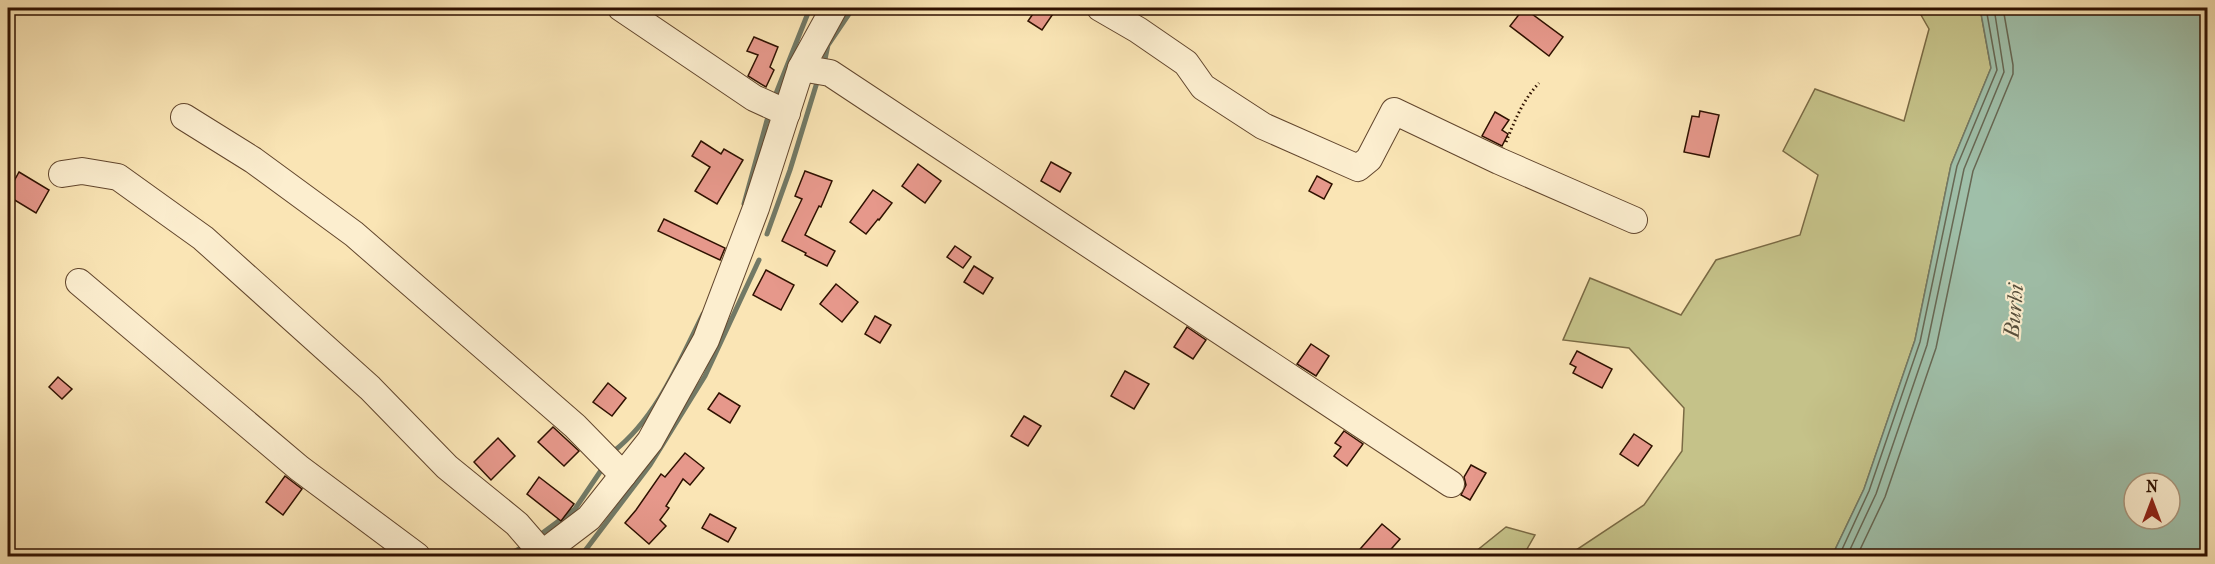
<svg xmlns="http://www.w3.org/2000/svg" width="2215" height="564" font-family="'IM FELL French Canon',serif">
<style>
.green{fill:#c5c289;stroke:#7a6a44;stroke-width:1.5}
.water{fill:#9fbfa9;stroke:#727965;stroke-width:1.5;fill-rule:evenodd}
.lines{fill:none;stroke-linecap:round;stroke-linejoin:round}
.shore{stroke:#676854;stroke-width:1.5}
.stream{stroke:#727965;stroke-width:5}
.building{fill:#e6988b;stroke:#2f1100;stroke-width:1.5}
.minor-casing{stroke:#62462d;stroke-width:28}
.path{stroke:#2f1100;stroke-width:3;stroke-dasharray:1.5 3;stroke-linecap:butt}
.minor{stroke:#fceecf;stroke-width:26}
.labels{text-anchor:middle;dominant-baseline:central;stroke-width:4.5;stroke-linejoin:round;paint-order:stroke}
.water-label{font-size:22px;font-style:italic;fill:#564e3b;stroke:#fceecf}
</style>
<rect width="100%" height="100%" fill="#fae5b5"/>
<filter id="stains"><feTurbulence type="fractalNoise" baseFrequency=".00333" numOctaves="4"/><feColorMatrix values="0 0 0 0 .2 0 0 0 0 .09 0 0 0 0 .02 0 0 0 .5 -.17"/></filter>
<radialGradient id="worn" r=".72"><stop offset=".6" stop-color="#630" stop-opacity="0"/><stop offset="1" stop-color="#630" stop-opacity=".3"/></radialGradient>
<g class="green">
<polygon points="1917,8 1980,8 1991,68 1951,165 1915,340 1864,489 1832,556 1567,556 1644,505 1682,451 1684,408 1629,348 1563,340 1590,278 1681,315 1716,260 1800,235 1818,175 1783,151 1815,89 1904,121 1929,29"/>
<polygon points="1506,527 1535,535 1523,556 1470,556"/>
</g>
<path class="water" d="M1980,8H2207V556H1832L1864,489L1915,340L1951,165L1991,68ZM2134,483H2170V519H2134Z"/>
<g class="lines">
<g class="shore">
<polyline points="1839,556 1869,491 1920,342 1957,166 1997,70 1986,8"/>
<polyline points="1847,556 1876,494 1927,345 1964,169 2004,72 1994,8"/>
<polyline points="1857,556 1885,497 1936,348 1973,171 2013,74 2013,65 2003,8"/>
</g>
<g class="stream">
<polyline points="824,64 828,45 853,8"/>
<polyline points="775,96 810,8"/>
<polyline points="744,204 769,113"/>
<polyline points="767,234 790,170 818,79"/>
<path d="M614,451C657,417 679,362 703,314"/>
<polyline points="537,537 575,509 604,466"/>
<polyline points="506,556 525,546"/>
<polyline points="581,556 650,465 705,376 759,260"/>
</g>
</g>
<g class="building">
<polygon points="1037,8 1057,8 1042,30 1028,21"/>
<polygon points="1524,8 1563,37 1549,56 1510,26"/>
<polygon points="754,37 778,47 770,67 774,70 766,87 748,76 758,55 747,51"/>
<polygon points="1700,111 1719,115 1709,157 1684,152 1692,116 1699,117"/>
<polygon points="1495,112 1509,120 1502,130 1508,134 1502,146 1482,136"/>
<polygon points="701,141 721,154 724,149 743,160 717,204 695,191 710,167 692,156"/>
<polygon points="1051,162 1071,173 1060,192 1041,181"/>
<polygon points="918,164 941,181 925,203 902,186"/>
<polygon points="805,171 832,181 821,207 819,206 805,235 835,251 827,266 805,255 806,253 782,241 802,199 795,196"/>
<polygon points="19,172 49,190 36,213 8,196 8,192"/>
<polygon points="1317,176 1332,184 1324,199 1309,191"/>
<polygon points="873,190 892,203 879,220 878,219 866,234 850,222"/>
<polygon points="664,219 725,248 720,260 658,231"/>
<polygon points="955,246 971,257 963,268 947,257"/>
<polygon points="974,266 993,278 983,294 964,282"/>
<polygon points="766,270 794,285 781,310 753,295"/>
<polygon points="836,284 858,302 842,322 820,304"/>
<polygon points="875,316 891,325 880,343 865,334"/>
<polygon points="1187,327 1206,340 1193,359 1174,347"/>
<polygon points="1311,344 1329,356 1316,376 1297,364"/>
<polygon points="1577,351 1612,369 1602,388 1573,373 1576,367 1570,364"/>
<polygon points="1125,371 1149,384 1134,409 1111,396"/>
<polygon points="58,377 72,389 62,399 49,387"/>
<polygon points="608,383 626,398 612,416 593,402"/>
<polygon points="719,393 740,406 730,423 708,409"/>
<polygon points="1024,416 1041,426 1028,446 1011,436"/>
<polygon points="553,427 579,451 564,466 538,442"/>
<polygon points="1344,431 1363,444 1347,466 1334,456 1341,447 1335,443"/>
<polygon points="1634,434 1652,446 1638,466 1620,454"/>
<polygon points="498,438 515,456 491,480 474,462"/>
<polygon points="685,453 704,468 690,485 683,479 666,506 669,508 660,520 666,526 649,544 625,523 636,510 661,474 665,477"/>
<polygon points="1471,465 1486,473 1470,500 1461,495 1466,485 1464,477"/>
<polygon points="285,476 302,489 283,515 266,502"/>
<polygon points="539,477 574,504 561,521 527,494"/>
<polygon points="710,514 736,528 728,542 702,528"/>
<polygon points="1382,524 1400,539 1385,556 1354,556"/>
</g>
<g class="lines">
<g class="minor-casing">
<g id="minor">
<polyline points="621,8 754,98 787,113"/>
<polyline points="1100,8 1138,30 1186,63 1203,87 1263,126 1358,168 1369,159 1394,111 1499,161 1634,220"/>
<polyline points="801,68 830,73 1451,484"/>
<polyline points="184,117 253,160 354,234 575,426 623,475"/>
<polyline points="62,174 82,171 118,177 203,238 370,388 447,467 517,524 543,554"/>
<polyline points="79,282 299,468 417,556"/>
<polyline points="539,556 589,518 650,441 706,340 756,208 801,68 834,8"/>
</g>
</g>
<path class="path" d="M1506,142C1515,120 1523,100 1539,83"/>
<use href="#minor" class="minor"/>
</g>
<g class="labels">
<g class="water-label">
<text transform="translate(2014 311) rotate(-85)">Burhi</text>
</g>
</g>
<rect width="2215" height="564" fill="none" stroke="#fae5b5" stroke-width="30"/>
<rect x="9" y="9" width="2197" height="546" fill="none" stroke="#2f1100" stroke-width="3"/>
<rect x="15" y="15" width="2185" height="534" fill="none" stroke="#2f1100" stroke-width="1.5"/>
<g transform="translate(2152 501)"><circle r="28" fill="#fceecf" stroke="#aa967c" stroke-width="1.5"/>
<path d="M0-4.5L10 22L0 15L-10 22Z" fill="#8f2418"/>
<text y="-9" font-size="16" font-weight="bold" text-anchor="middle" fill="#2f1100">N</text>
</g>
<rect width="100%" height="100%" filter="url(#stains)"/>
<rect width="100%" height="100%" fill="url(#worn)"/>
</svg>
